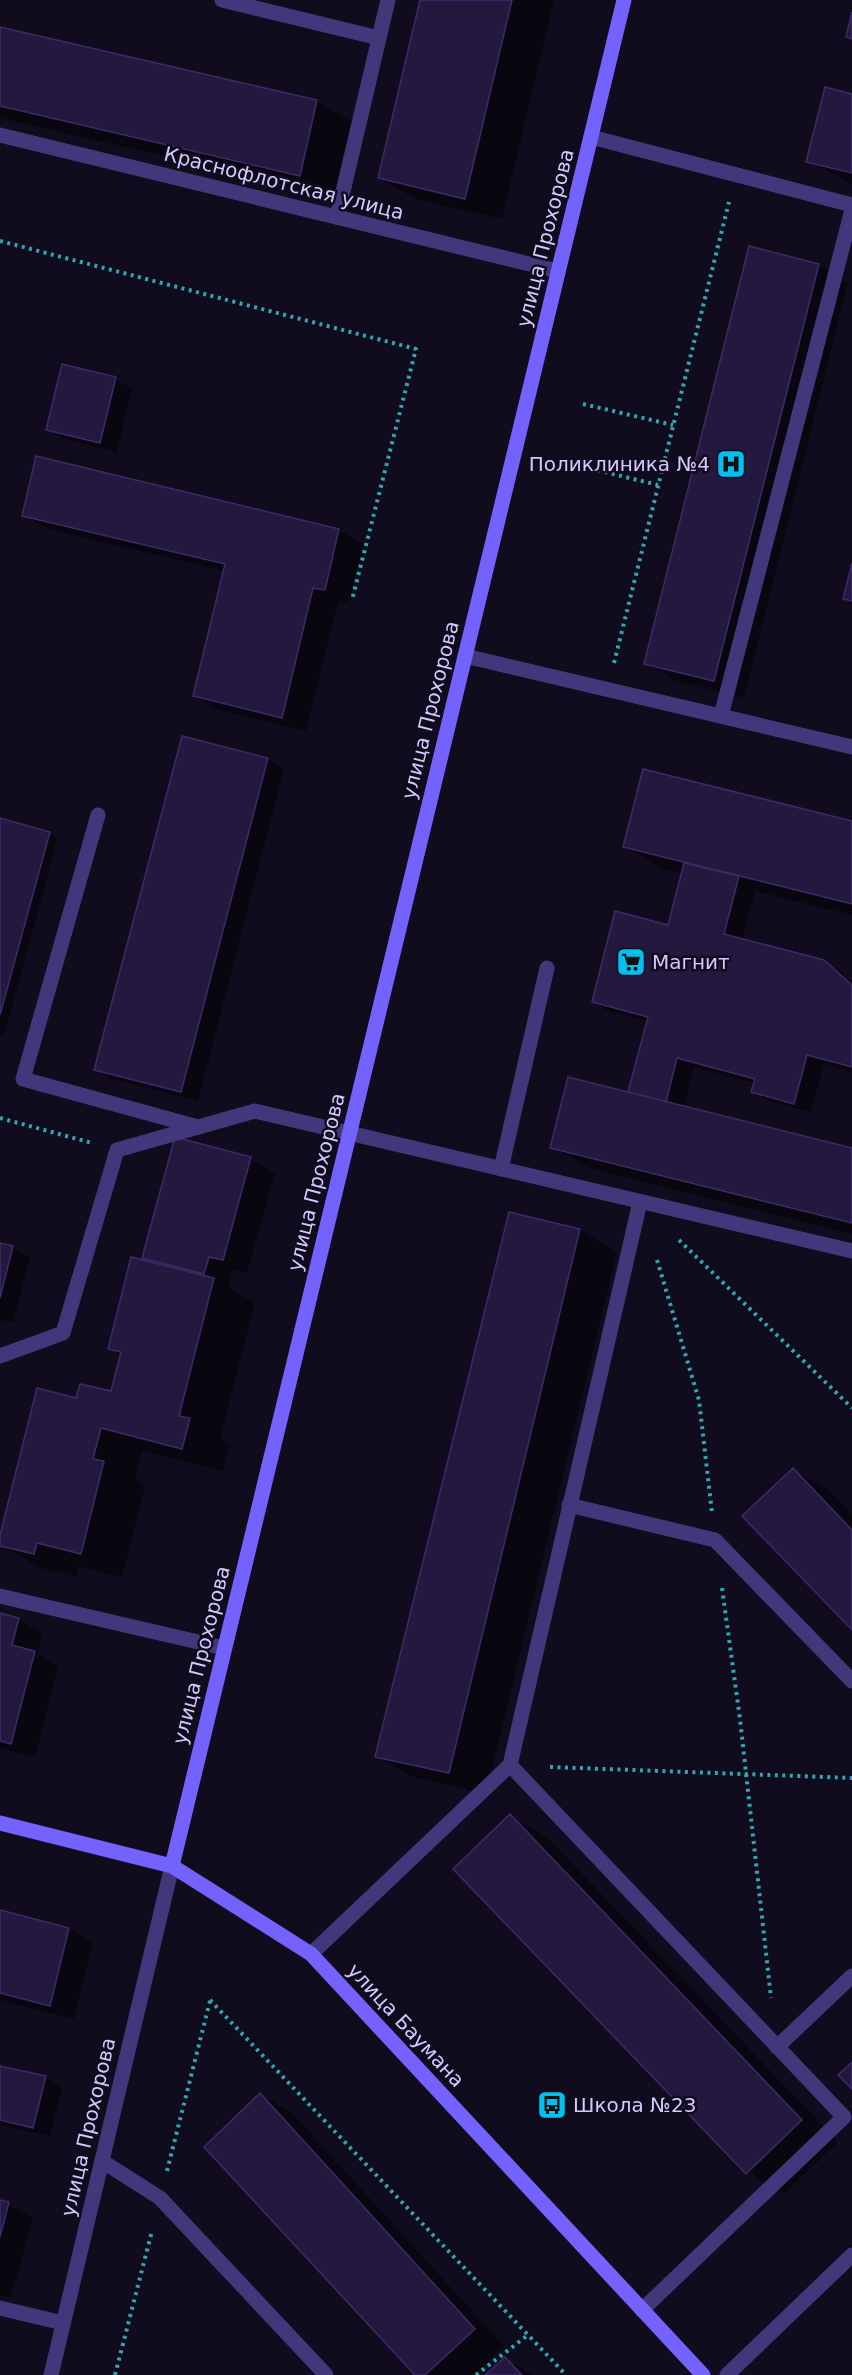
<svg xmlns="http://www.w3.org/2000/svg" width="852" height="2375" font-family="'DejaVu Sans',sans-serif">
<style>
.shadow{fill:#0007}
.building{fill:#23183d;stroke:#3d2b69;stroke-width:1.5}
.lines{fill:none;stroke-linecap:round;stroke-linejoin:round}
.path{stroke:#2fa7ac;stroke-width:4;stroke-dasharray:3 4.5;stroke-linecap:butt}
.lane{stroke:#41387b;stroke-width:15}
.street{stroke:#41387b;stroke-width:15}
.secondary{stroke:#7462fc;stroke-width:15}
.labels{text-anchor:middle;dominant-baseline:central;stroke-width:5;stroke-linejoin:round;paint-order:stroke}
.street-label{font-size:20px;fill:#d4c9fe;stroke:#100c1d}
.poi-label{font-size:20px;fill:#d4c9fe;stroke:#100c1d;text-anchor:start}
</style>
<rect width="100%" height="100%" fill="#100c1d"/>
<g class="shadow">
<polygon points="422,0 554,0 502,219 416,199 379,178"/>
<polygon points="0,29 317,102 354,123 337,196 0,118"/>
<polygon points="852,96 852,184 808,161"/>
<polygon points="818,265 848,283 744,698 676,681 646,663"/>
<polygon points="115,379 132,388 117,452 65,439 48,430"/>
<polygon points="38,457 339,530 363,544 349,603 338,601 306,731 218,710 194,696 224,571 48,529 24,515"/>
<polygon points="267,759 284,769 198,1101 113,1079 96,1069"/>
<polygon points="0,820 58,838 4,1036 0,1035"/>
<polygon points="852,822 852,915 755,891 742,940 824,961 841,972 852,982 852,1071 824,1064 811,1112 770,1101 753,1092 755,1083 694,1067 684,1108 852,1150 852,1234 589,1168 552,1147 629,1094 648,1021 610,1012 593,1002 669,926 683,873 662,868 625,847"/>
<polygon points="250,1159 275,1173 247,1273 233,1270 228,1287 255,1303 220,1438 230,1444 223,1471 142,1451 135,1480 145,1486 122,1577 78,1566 76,1577 41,1568 0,1545 77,1400 112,1393 122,1355 109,1348 155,1263 144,1257"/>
<polygon points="510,1214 580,1230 617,1252 486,1794 413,1777 376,1756"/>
<polygon points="0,1245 13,1248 30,1257 13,1323 0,1320"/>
<polygon points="793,1470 830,1491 852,1514 852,1628"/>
<polygon points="0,1615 18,1619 42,1633 37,1654 58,1666 35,1757 0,1748"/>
<polygon points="510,1816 547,1837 838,2142 784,2194 747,2172"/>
<polygon points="0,1912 69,1929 93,1943 74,2019 0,2000"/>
<polygon points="0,2067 45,2078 62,2088 50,2136 0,2125"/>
<polygon points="261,2095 291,2112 504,2346 474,2375 417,2375"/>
<polygon points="0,2201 33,2217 11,2298 0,2295"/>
<polygon points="505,2359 533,2375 487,2375"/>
</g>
<g class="building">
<polygon points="420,0 512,0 465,199 378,178"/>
<polygon points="852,12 852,39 846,37"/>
<polygon points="0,27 317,100 300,176 0,106"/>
<polygon points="825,87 852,94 852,173 806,162"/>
<polygon points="749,246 819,264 714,681 644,664"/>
<polygon points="62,364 116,377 100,443 46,430"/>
<polygon points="36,456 339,529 325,590 313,588 282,718 193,696 225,564 22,516"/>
<polygon points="852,563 852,601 843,599"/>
<polygon points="182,736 268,758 181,1092 94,1070"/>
<polygon points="643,769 852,821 852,904 623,847"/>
<polygon points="0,818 50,832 0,1015"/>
<polygon points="684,863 739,876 724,934 824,960 852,985 852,1067 807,1055 794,1104 751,1092 755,1079 677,1058 666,1102 628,1092 648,1017 592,1002 615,911 668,925"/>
<polygon points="568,1077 852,1148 852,1223 550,1148"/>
<polygon points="175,1137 251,1157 223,1260 209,1257 204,1274 142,1258"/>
<polygon points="509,1212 580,1229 449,1773 375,1757"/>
<polygon points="0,1243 13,1246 0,1298"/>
<polygon points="131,1257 214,1278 179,1416 190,1418 182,1449 101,1428 93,1459 104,1461 81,1554 37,1543 34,1554 0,1546 0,1535 37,1388 76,1398 80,1384 111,1391 121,1352 108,1349"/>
<polygon points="793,1468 852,1530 852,1630 742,1516"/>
<polygon points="0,1613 19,1618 12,1645 35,1651 11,1744 0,1741"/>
<polygon points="510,1814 802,2120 746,2174 453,1869"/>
<polygon points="0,1910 69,1928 50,2006 0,1993"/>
<polygon points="852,2062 852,2089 838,2075"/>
<polygon points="0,2066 46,2076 33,2128 0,2120"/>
<polygon points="260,2093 475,2329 425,2375 415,2375 204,2147"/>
<polygon points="0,2200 9,2202 0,2237"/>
<polygon points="505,2357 522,2375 485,2375"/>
</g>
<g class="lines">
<g class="path">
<polyline points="0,241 416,349 352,600"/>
<polyline points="583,404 673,425"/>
<polyline points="568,463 658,485"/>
<polyline points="614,663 729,202"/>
<polyline points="0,1118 92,1143"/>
<polyline points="679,1240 852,1408"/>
<polyline points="657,1260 699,1400 712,1513"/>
<polyline points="722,1588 740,1719 771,1998"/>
<polyline points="550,1767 852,1778"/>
<polyline points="210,2000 566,2375"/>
<polyline points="167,2171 210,2001"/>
<polyline points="115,2375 152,2231"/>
<polyline points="476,2375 528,2335"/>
</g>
<g class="lane">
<polyline points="222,0 379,38"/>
<polyline points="591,137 852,205"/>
<polyline points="337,217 388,0"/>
<polyline points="465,656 852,747"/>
<polyline points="721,716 852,210"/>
<polyline points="98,815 23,1079 198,1127"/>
<polyline points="501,1169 547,968"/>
<polyline points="640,1202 510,1765 844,2117 642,2310"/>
<polyline points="0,1356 63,1333 117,1150 255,1111 852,1251"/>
<polyline points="569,1505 715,1540 852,1681"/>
<polyline points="0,1596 224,1648"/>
<polyline points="311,1954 510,1765"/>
<polyline points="777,2047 852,1976"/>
<polyline points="102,2161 160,2198 326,2375"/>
<polyline points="727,2375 852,2255"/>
</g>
<g class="street">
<polyline points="0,135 558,271"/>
<polyline points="0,2308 63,2323"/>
<polyline points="51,2375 172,1866"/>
</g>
<g class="secondary">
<polyline points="0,1823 172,1866 311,1954 703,2375"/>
<polyline points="172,1866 624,0"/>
</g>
</g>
<defs>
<g id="hospital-square" transform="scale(1.5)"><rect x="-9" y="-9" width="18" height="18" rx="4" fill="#04c0ee" stroke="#100c1d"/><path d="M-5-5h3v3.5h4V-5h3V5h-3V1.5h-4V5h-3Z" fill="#111"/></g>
<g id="supermarket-square" transform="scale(1.5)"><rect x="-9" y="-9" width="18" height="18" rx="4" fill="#04c0ee" stroke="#100c1d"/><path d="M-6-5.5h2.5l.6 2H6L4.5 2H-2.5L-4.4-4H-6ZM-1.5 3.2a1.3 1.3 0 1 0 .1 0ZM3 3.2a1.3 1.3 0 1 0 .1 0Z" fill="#111"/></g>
<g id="bus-square" transform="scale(1.5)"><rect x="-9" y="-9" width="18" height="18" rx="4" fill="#04c0ee" stroke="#100c1d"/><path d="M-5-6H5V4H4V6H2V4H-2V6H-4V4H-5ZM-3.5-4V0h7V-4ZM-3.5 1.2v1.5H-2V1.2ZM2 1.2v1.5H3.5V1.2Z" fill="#111"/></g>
</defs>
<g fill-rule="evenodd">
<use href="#hospital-square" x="731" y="464"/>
<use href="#supermarket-square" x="631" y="962"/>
<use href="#bus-square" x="552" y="2105"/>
</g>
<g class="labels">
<g class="street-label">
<text transform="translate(284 183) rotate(14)">Краснофлотская улица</text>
<text transform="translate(545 238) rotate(-76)">улица Прохорова</text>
<text transform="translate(430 710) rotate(-76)">улица Прохорова</text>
<text transform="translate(316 1182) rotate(-76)">улица Прохорова</text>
<text transform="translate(201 1655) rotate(-76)">улица Прохорова</text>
<text transform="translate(406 2025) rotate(47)">улица Баумана</text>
<text transform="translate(88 2127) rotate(-77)">улица Прохорова</text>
</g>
<g class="poi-label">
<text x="710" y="464" text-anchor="end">Поликлиника №4</text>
<text x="652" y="962">Магнит</text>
<text x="573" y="2105">Школа №23</text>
</g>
</g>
</svg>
